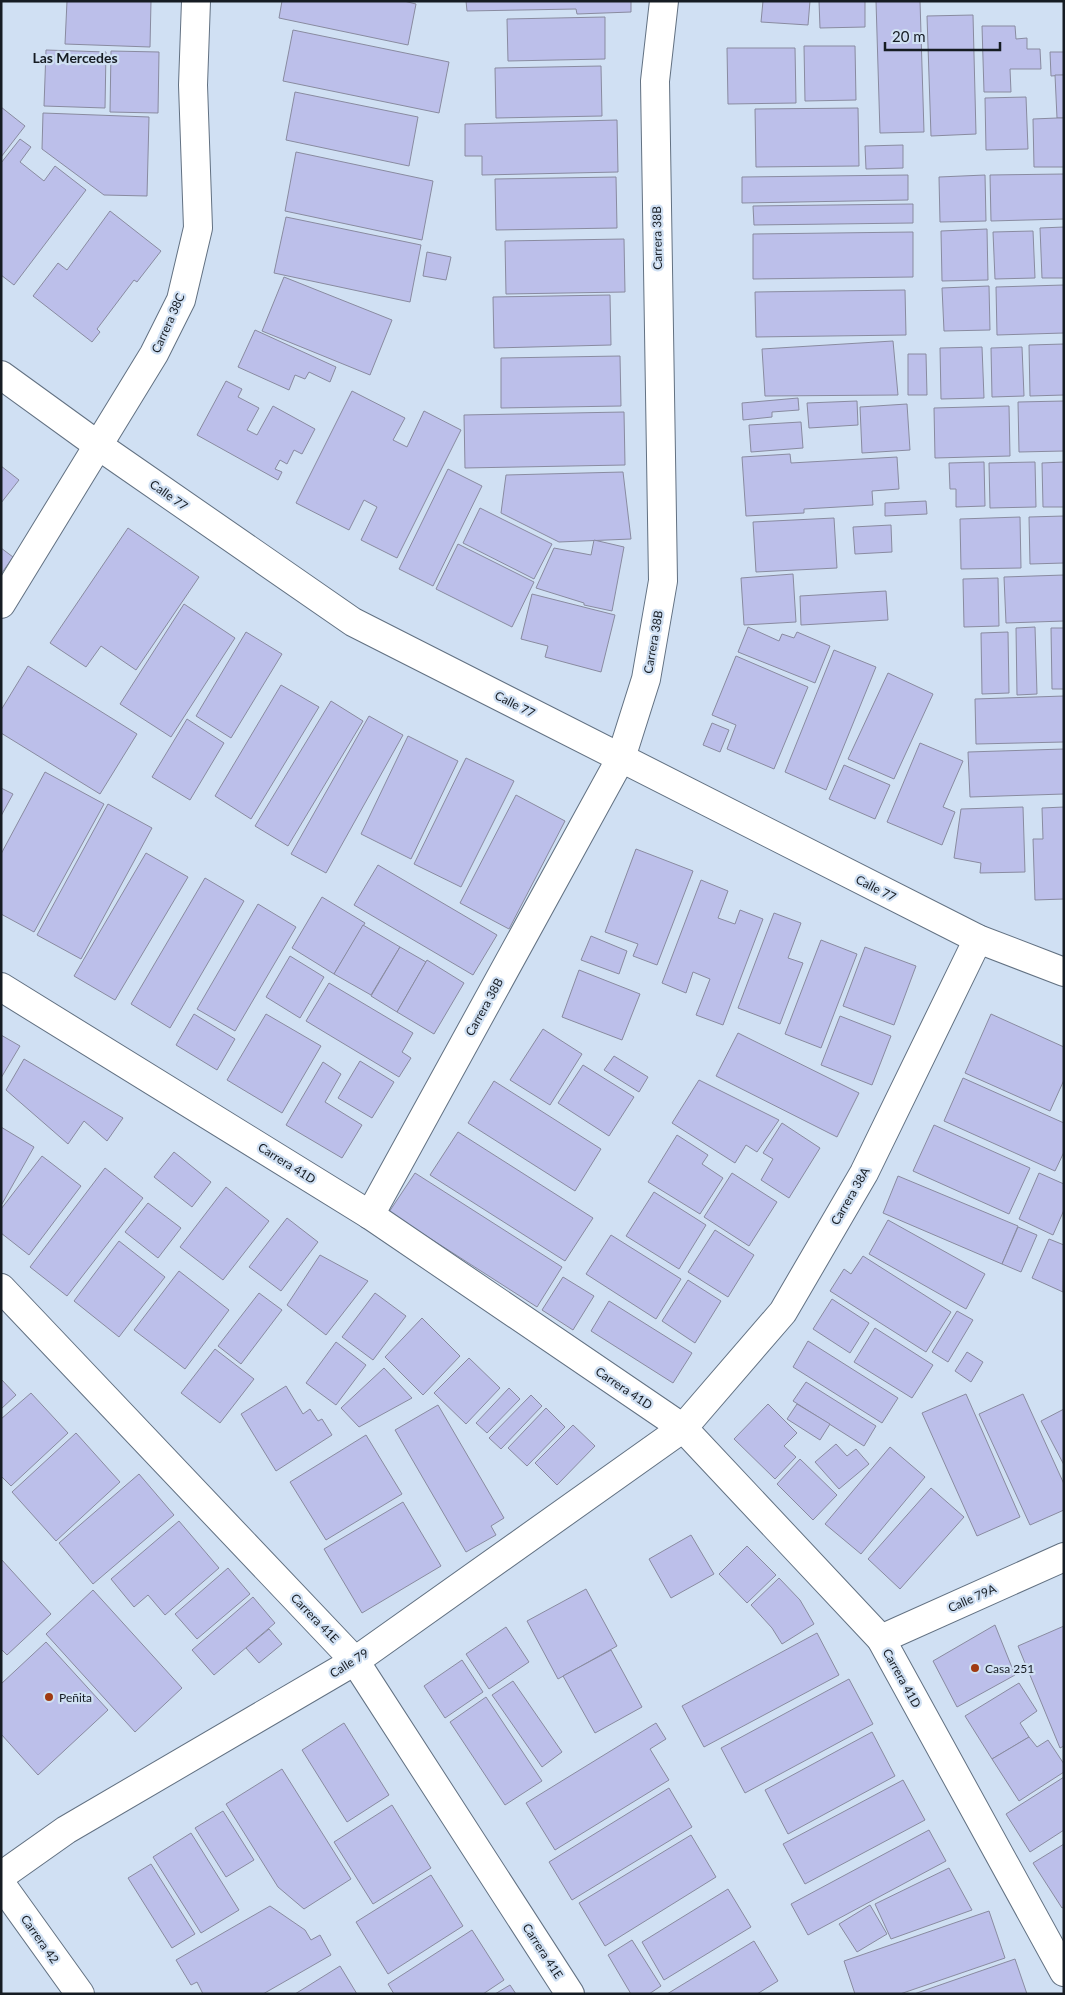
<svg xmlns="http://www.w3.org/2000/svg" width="1065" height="1995" font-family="Lato,sans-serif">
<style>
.building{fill:#bcbfea;stroke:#898ba0}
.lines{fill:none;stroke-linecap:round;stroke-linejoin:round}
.minor-casing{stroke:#627182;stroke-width:30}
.tertiary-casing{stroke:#627182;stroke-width:30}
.minor{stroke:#fff;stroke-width:28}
.tertiary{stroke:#fff;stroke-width:28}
.poi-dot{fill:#a03a12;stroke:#d0e0f3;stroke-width:2}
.labels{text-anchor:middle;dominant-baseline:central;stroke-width:4.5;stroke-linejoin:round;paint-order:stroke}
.street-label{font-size:12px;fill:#161c23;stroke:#d0e0f3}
.poi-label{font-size:12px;fill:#161c23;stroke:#d0e0f3;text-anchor:start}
.neighbourhood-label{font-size:14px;font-weight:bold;fill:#161c23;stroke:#d0e0f3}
</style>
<rect width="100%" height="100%" fill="#d0e0f3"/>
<g class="building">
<polygon points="67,1 151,1 150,47 65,44"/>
<polygon points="282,1 404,1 416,4 408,45 279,18"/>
<polygon points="466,1 631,1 631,12 577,14 576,9 467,11"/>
<polygon points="763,1 810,1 808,25 761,22"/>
<polygon points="819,1 865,1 865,27 820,28"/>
<polygon points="876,1 920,1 924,132 880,133"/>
<polygon points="973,15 976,134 931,136 927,16"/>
<polygon points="605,17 605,59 508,61 507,19"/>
<polygon points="982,26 1015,26 1016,39 1027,38 1027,49 1040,49 1041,69 1010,69 1011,92 984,92"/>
<polygon points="293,30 449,62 439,113 283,81"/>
<polygon points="804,46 855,46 856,100 805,101"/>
<polygon points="727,48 795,48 796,103 728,104"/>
<polygon points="46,50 106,52 105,108 44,106"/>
<polygon points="111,51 159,52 158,113 110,112"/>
<polygon points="1050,52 1064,52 1064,75 1051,76"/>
<polygon points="601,66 602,116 496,118 495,68"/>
<polygon points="1055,75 1064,75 1064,118 1057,118"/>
<polygon points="295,92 418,117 409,166 286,140"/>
<polygon points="1026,97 1028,149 986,150 985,98"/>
<polygon points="1,107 25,126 1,157"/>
<polygon points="858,108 859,166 756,167 755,109"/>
<polygon points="43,113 149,117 147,196 104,195 42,149"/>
<polygon points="1057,118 1064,118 1064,167 1034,167 1033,119"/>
<polygon points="617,120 618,172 482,175 482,156 465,156 465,124"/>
<polygon points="20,139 31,147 20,162 44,181 55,166 86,190 14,285 1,275 1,163"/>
<polygon points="903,145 903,168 866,169 865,146"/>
<polygon points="296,152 433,181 422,240 285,211"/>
<polygon points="1064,174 1064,219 991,221 990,175"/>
<polygon points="908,175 908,200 742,203 742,177"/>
<polygon points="985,175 986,221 940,222 939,177"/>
<polygon points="616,177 617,228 496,230 495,179"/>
<polygon points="913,204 913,223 754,225 753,206"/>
<polygon points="110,211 161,251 137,282 134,280 97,329 100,332 92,342 33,296 58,263 67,270"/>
<polygon points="286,217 421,245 410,302 274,273"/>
<polygon points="1064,227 1064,278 1042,278 1040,228"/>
<polygon points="987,229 988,280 942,281 941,231"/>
<polygon points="1033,231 1035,278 995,279 993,232"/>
<polygon points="913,232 913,277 753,279 753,234"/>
<polygon points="624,239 625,292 506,294 505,241"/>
<polygon points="427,252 451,257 446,280 423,276"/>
<polygon points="284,277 392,320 370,375 262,331"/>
<polygon points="1064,285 1064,333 997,335 996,287"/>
<polygon points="989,286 990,330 944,331 942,288"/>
<polygon points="905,290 906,335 756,337 755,292"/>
<polygon points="610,295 611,345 494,348 493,297"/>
<polygon points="255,330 336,367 330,382 309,372 305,379 295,375 289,390 238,367"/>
<polygon points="893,341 898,395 765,396 762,349"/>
<polygon points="1064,344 1064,395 1030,396 1029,345"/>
<polygon points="982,347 984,398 941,399 940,348"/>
<polygon points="1022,347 1024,396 992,397 991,348"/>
<polygon points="908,354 926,354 927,395 908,395"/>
<polygon points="620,356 621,406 501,408 501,358"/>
<polygon points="226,381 242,389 238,397 259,408 247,430 257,435 273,406 315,429 302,454 294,450 287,464 280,460 275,469 282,472 278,480 197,435"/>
<polygon points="352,391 405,418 393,440 407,447 424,411 461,430 397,558 361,540 377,507 364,500 349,530 296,503"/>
<polygon points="798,398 799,410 772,412 772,417 743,420 742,403"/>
<polygon points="857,401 858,425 809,428 807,403"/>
<polygon points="1064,401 1064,451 1019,452 1018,402"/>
<polygon points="907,404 910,450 862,453 860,407"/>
<polygon points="1009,406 1010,456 935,458 934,408"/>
<polygon points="624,412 625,465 465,468 464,415"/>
<polygon points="801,422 803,448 751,452 749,425"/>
<polygon points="790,454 791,463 897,457 899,489 872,491 873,505 804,509 804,513 746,516 742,457"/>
<polygon points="984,462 985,506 956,507 956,489 950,489 949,463"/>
<polygon points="1035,462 1036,507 990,508 989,463"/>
<polygon points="1064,462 1064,507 1043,507 1042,463"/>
<polygon points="1,466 19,480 1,503"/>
<polygon points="448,469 482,486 433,586 399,569"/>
<polygon points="623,472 631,539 559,542 501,513 506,475"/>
<polygon points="926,501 927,514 885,516 885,503"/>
<polygon points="480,508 552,544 534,579 463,543"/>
<polygon points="1064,516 1064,563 1030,564 1029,517"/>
<polygon points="1020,517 1021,568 961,569 960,519"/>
<polygon points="834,518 837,568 756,572 753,522"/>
<polygon points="891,525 892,552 855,554 853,527"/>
<polygon points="128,528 199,577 136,670 101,646 86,667 50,643"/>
<polygon points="594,540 624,547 612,611 584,605 584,603 536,588 554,548 591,555"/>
<polygon points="458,544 534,582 512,627 436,589"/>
<polygon points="1,548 13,557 1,574"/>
<polygon points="793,574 796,622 744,625 741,578"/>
<polygon points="1064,575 1064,621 1006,623 1004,577"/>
<polygon points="998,578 999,626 964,627 963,579"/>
<polygon points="886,591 888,620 801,625 800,596"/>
<polygon points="532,594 615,615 601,672 545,657 548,646 521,639"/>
<polygon points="184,604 235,638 171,737 120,704"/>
<polygon points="748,627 779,641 782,634 794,638 797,632 830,646 815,683 738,652"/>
<polygon points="1035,627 1037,694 1017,695 1016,628"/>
<polygon points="1051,628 1064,628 1064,689 1052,689"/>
<polygon points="246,632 282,654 231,738 196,716"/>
<polygon points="1008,632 1009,693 982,694 981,633"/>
<polygon points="834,650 876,667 826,790 785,772"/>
<polygon points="736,656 808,687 774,769 727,749 736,725 712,715"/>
<polygon points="28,666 137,734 100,794 1,733 1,710"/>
<polygon points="888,673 933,694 894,779 848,759"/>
<polygon points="281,685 319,707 251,819 215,796"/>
<polygon points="1064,696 1064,742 976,744 975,699"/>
<polygon points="331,701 363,721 288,846 255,826"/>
<polygon points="369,716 403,735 326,873 291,854"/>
<polygon points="187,719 224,743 190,800 152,777"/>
<polygon points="712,723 729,730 720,752 703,745"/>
<polygon points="408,736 458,761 411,859 361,834"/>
<polygon points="920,743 963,761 943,807 955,812 942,845 887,822"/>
<polygon points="1064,749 1064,794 970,797 968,752"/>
<polygon points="466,758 514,781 461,887 414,864"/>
<polygon points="844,765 890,785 875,819 829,799"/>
<polygon points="45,772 104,804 34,932 1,914 1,854"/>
<polygon points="1,788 13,794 1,816"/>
<polygon points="516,795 565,821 509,929 460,903"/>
<polygon points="108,804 152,828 81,959 37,935"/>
<polygon points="1023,807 1025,872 980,873 981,863 954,858 961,809"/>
<polygon points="1064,807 1064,899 1035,900 1033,839 1043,839 1042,808"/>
<polygon points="636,849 693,871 657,965 633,956 638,944 605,932"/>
<polygon points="146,853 188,877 115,1000 74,976"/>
<polygon points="378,865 497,935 473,975 354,905"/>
<polygon points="205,878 244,901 170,1028 131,1004"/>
<polygon points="701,880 728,891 718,918 735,924 740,910 763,919 723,1025 696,1015 710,979 693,972 686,993 662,983"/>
<polygon points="322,897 365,923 334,974 292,948"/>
<polygon points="258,904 296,927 235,1031 197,1009"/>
<polygon points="774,913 801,923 788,958 803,963 780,1024 738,1008"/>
<polygon points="363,925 400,947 371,995 334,974"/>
<polygon points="591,936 627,951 619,974 581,960"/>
<polygon points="821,940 857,954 821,1048 785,1034"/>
<polygon points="400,947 426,962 397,1012 371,996"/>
<polygon points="865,947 916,966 894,1025 843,1006"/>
<polygon points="290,956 324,977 300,1018 266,997"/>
<polygon points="427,960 464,983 434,1034 397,1012"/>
<polygon points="579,970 640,994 622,1040 562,1017"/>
<polygon points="329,983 413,1033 402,1052 411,1058 399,1077 306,1021"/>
<polygon points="194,1014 235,1039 217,1070 176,1045"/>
<polygon points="266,1014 321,1046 282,1113 227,1080"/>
<polygon points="991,1014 1064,1047 1064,1080 1050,1111 965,1073"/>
<polygon points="840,1016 891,1036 872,1085 821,1065"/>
<polygon points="543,1029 582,1054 550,1105 510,1080"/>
<polygon points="738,1033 859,1093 837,1137 716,1076"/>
<polygon points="1,1035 20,1046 1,1078"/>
<polygon points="614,1056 648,1077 639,1092 604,1070"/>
<polygon points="24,1059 123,1118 107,1141 84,1121 68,1144 6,1090"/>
<polygon points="360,1061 394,1082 372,1118 338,1098"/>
<polygon points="323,1062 341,1074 325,1102 362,1125 342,1158 286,1125"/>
<polygon points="583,1065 634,1097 609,1136 558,1103"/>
<polygon points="963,1078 1064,1123 1064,1152 1055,1171 944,1121"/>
<polygon points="699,1080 779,1120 757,1152 746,1145 735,1163 672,1123"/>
<polygon points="494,1081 601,1149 575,1191 468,1123"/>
<polygon points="782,1123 820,1148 789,1198 761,1180 773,1159 763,1153"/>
<polygon points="934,1125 1030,1168 1009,1214 913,1171"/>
<polygon points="1,1127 34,1147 2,1204 1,1203"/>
<polygon points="458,1132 593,1218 565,1261 430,1175"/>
<polygon points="677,1135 708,1155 702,1164 723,1178 700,1214 648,1182"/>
<polygon points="174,1152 211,1182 192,1207 154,1177"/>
<polygon points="42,1156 81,1186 29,1255 1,1233 1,1209"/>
<polygon points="105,1168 143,1198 67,1296 30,1267"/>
<polygon points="415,1173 562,1267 537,1307 389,1212"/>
<polygon points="732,1173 777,1202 749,1246 704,1217"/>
<polygon points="1039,1173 1064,1184 1064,1210 1053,1235 1019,1219"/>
<polygon points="898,1176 1018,1226 1002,1264 883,1213"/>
<polygon points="226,1187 269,1221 223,1280 180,1247"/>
<polygon points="654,1192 706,1225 679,1269 626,1236"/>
<polygon points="148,1203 181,1228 158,1258 125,1232"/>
<polygon points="287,1218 318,1242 281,1291 249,1267"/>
<polygon points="888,1220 985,1274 966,1309 869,1254"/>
<polygon points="1018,1227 1037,1235 1021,1272 1002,1264"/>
<polygon points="715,1230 754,1255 728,1297 688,1272"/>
<polygon points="611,1235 681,1279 656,1319 586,1274"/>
<polygon points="1049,1239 1064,1245 1063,1292 1032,1278"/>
<polygon points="119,1241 165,1277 119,1337 74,1301"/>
<polygon points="320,1255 368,1281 326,1335 287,1305"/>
<polygon points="863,1256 951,1312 926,1352 830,1291 844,1269 851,1274"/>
<polygon points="179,1271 229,1310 185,1369 134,1330"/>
<polygon points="563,1277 594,1296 573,1330 542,1310"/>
<polygon points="688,1280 721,1301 695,1343 662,1321"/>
<polygon points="259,1293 282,1310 241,1364 218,1346"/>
<polygon points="375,1293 406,1316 373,1360 342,1337"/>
<polygon points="832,1299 869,1323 850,1353 813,1329"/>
<polygon points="609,1301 692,1353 673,1383 591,1331"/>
<polygon points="957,1311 973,1320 948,1362 932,1352"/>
<polygon points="422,1318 460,1356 423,1395 385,1357"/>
<polygon points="875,1328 933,1365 912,1398 854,1362"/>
<polygon points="808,1341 898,1398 882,1423 793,1367"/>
<polygon points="336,1342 366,1365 336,1405 306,1383"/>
<polygon points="215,1349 254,1379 220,1423 181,1393"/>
<polygon points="967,1352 983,1362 971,1382 955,1371"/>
<polygon points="469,1358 500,1388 466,1424 434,1393"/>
<polygon points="384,1368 412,1398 359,1427 341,1408"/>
<polygon points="1,1379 16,1395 1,1409"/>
<polygon points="806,1382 876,1426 864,1446 793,1401"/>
<polygon points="286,1386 303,1414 310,1409 318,1421 322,1419 332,1435 276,1471 241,1414"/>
<polygon points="509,1388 520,1399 487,1433 476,1423"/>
<polygon points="31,1393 68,1433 11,1486 1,1476 1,1419"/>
<polygon points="966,1394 1020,1517 977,1536 922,1413"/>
<polygon points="1023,1394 1064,1484 1064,1510 1030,1525 979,1414"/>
<polygon points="531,1395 542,1406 501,1449 489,1438"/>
<polygon points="768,1404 797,1433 784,1446 796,1457 775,1479 734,1439"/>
<polygon points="797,1404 830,1424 820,1440 787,1419"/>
<polygon points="438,1405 504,1518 491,1526 496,1535 466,1552 395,1430"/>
<polygon points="546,1408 565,1427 527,1466 508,1448"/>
<polygon points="1064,1409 1064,1465 1041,1421"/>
<polygon points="573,1425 595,1446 557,1485 535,1463"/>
<polygon points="76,1433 120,1482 56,1541 12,1492"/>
<polygon points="366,1435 402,1494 326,1540 290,1482"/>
<polygon points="836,1444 847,1456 856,1449 869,1464 839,1489 815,1462"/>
<polygon points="890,1447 925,1477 861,1554 825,1524"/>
<polygon points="800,1459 837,1495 813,1520 777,1484"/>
<polygon points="139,1474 174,1515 93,1584 59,1543"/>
<polygon points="931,1488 964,1517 900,1589 868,1559"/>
<polygon points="403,1502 441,1566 362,1613 324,1549"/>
<polygon points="179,1521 219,1568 165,1615 148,1595 134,1607 111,1579"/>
<polygon points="691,1535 714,1574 671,1598 649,1559"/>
<polygon points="747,1546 776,1575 747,1603 719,1574"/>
<polygon points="1,1559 51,1614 7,1655 1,1649"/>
<polygon points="228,1568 250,1594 197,1639 175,1614"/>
<polygon points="779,1578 800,1600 814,1624 782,1644 772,1628 751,1605"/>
<polygon points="586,1589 617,1646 558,1679 527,1621"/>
<polygon points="93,1590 182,1688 135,1732 46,1634"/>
<polygon points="253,1597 275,1623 214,1675 192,1650"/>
<polygon points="995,1625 1015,1675 957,1707 933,1661"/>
<polygon points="1064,1626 1064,1746 1060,1748 1018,1646"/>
<polygon points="506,1627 529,1662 489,1689 466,1654"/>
<polygon points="269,1629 282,1644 259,1663 246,1648"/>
<polygon points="817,1633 839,1675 704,1747 682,1706"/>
<polygon points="46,1642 108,1710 38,1775 1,1734 1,1684"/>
<polygon points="611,1650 642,1707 595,1733 563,1676"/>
<polygon points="462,1660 483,1692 445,1718 424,1686"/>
<polygon points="849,1679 873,1724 745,1793 721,1748"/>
<polygon points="513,1681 562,1752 542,1767 492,1695"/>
<polygon points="1019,1683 1037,1711 1020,1723 1029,1737 992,1759 965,1716"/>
<polygon points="486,1697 542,1781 505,1805 450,1722"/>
<polygon points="344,1723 389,1795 347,1822 302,1750"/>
<polygon points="656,1723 666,1739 650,1749 669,1780 555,1850 526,1803"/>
<polygon points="872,1732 895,1776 788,1834 765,1790"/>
<polygon points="1029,1737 1037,1747 1048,1740 1064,1764 1064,1772 1019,1801 992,1759"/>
<polygon points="282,1769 351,1879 304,1909 278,1887 226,1804"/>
<polygon points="1064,1777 1064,1830 1030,1852 1006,1814"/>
<polygon points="903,1780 925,1820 805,1884 783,1844"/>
<polygon points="669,1788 692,1827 572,1900 549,1862"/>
<polygon points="392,1805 431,1868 373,1904 334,1842"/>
<polygon points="223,1811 254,1860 226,1877 195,1828"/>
<polygon points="929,1830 946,1861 808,1935 791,1904"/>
<polygon points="191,1833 239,1910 201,1933 153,1857"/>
<polygon points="691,1835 716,1877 605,1946 579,1903"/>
<polygon points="1064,1844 1064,1907 1062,1908 1033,1863"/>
<polygon points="151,1864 195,1934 172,1948 128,1878"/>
<polygon points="949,1868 972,1910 891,1939 875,1904"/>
<polygon points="431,1875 463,1926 388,1974 356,1922"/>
<polygon points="728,1889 751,1927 664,1980 642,1942"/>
<polygon points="870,1905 887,1934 857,1952 839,1924"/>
<polygon points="270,1906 305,1930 311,1940 320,1935 331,1955 263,1994 203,1994 197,1982 191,1985 176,1960"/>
<polygon points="989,1911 1005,1958 900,1994 855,1994 844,1961"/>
<polygon points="472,1930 504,1980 483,1994 394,1994 388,1984"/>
<polygon points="632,1940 661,1986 649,1994 631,1994 608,1955"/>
<polygon points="754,1941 778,1981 757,1994 667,1994"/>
<polygon points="1015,1959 1027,1994 914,1994"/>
<polygon points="340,1966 357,1994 295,1994"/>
<polygon points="510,1985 516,1994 495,1994"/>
</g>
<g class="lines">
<g class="minor-casing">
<g id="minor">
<polyline points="1,375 99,446 353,622 978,939 1064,972"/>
<polyline points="1,604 154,354 181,300 198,228 193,85 196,1"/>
<polyline points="1,987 370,1215 683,1428 881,1639 1064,1972"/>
<polyline points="370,1215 621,758 646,679 663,581 655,81 664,1"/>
<polyline points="1,1288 355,1661 570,1994"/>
<polyline points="881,1639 1064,1557"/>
<polyline points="1,1876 66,1830 355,1661 683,1428 783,1312 864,1173 978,939"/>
</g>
</g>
<g class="tertiary-casing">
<polyline id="tertiary" points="1,1884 80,1994"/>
</g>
<use href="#minor" class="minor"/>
<use href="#tertiary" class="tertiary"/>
</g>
<g class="poi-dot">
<circle cx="975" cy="1668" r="5"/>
<circle cx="49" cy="1697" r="5"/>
</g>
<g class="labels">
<g class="street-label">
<text transform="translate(657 238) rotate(-91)">Carrera 38B</text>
<text transform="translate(168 323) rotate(-66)">Carrera 38C</text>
<text transform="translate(169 495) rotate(35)">Calle 77</text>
<text transform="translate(653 642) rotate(-80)">Carrera 38B</text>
<text transform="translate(515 704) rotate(27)">Calle 77</text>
<text transform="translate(876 888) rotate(27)">Calle 77</text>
<text transform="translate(484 1007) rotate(-61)">Carrera 38B</text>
<text transform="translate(287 1163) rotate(32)">Carrera 41D</text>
<text transform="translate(850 1196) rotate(-60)">Carrera 38A</text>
<text transform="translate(624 1388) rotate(34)">Carrera 41D</text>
<text transform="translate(972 1598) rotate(-24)">Calle 79A</text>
<text transform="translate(315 1618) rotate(46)">Carrera 41E</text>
<text transform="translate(349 1663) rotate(-32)">Calle 79</text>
<text transform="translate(902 1678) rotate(61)">Carrera 41D</text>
<text transform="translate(40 1939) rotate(55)">Carrera 42</text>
<text transform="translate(543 1951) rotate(57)">Carrera 41E</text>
</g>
<g class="poi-label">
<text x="985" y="1668">Casa 251</text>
<text x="59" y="1697">Peñita</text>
</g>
<g class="neighbourhood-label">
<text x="75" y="57">Las Mercedes</text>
</g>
</g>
<rect width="1065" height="1995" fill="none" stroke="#161c23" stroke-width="5"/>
<path d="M885 42v8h115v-8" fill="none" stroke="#161c23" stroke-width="2.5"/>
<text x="892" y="42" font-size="15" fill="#161c23" stroke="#d0e0f3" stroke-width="4" paint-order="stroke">20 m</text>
</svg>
